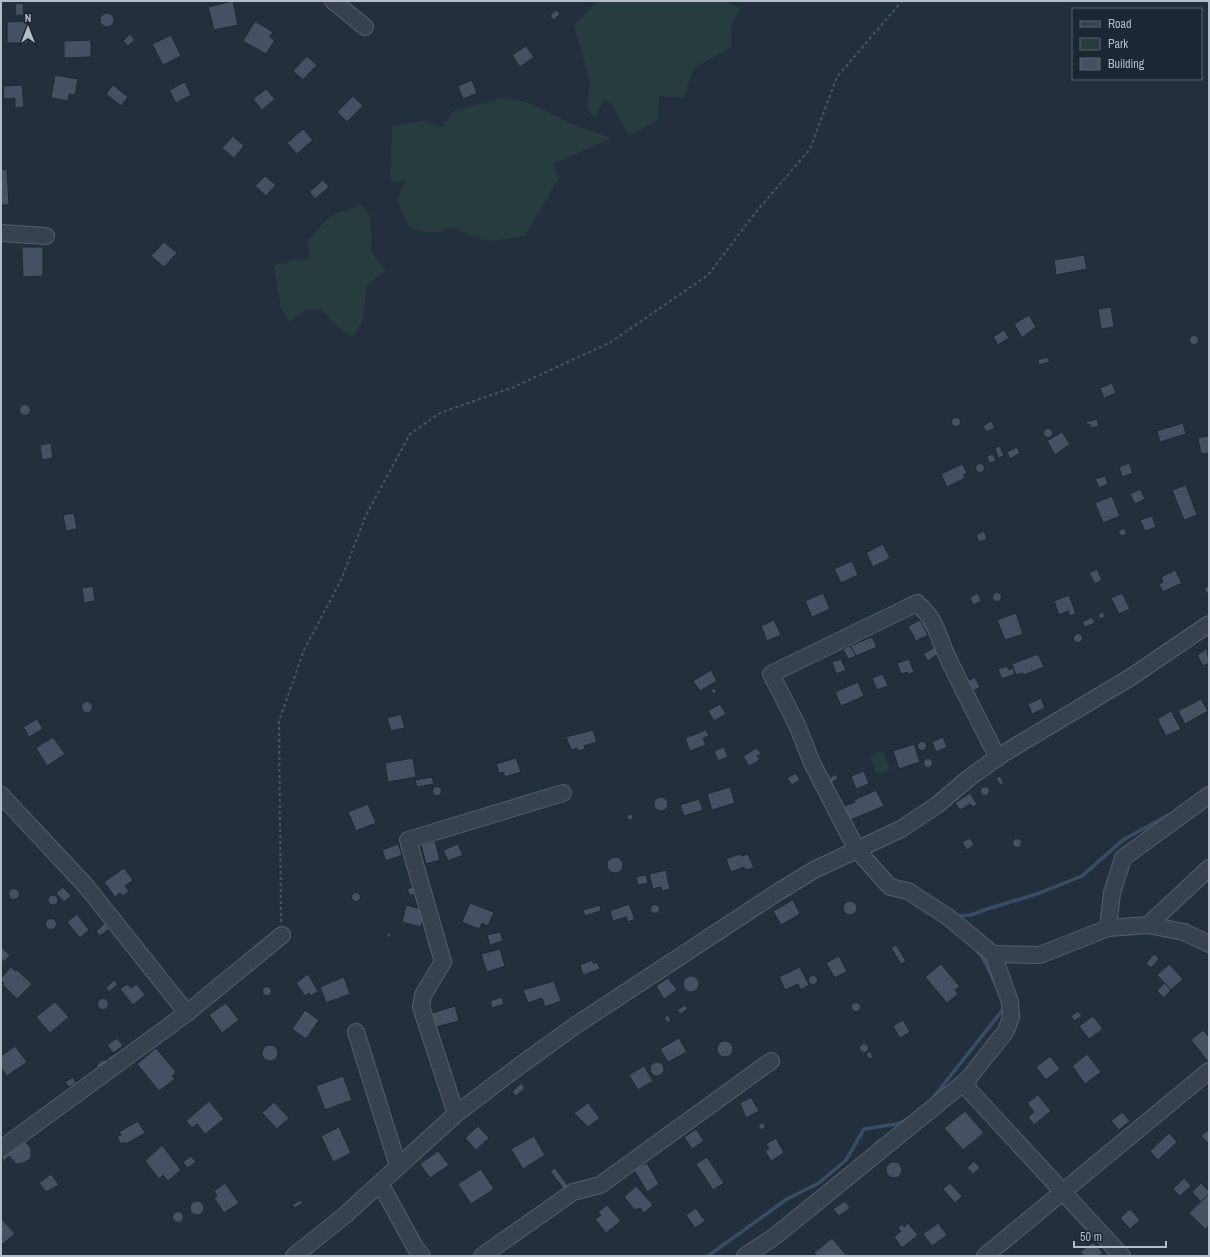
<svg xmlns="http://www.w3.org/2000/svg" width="1210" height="1257" font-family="'Archivo Narrow',sans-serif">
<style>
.green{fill:#263c3f}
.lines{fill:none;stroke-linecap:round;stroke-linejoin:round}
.stream{stroke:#394c67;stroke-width:3.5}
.building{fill:#455162;stroke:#1f2835}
.minor-casing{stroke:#565f6c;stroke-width:18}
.path{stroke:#44595c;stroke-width:2;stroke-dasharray:3 3;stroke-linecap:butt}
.minor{stroke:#38414e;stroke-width:16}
</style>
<rect width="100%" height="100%" fill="#242f3e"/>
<g class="green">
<polygon points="598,1 726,1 740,9 732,23 731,47 693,69 684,98 659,96 658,120 629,136 611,103 603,101 595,118 587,109 590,82 574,25"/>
<polygon points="502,98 526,102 580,127 612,138 553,164 559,178 525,236 492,241 469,235 451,226 439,233 410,229 397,200 406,181 390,182 392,126 422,121 442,127 455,110"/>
<polygon points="361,204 370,216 372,253 386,270 367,286 363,321 353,337 335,325 321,309 305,310 290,322 281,309 274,265 310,257 307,241 329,217"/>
<polygon points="883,751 890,769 877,774 870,756"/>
</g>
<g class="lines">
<g class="stream">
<polyline points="956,916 971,915 987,909 1037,894 1082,876 1123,840 1168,815"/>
<polyline points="976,949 984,960 996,985"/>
<polyline points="932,1099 1005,1007"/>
<polyline points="708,1256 787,1199 819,1183 846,1160 864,1129 897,1124 908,1119"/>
</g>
</g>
<g class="building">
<polygon points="233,1 238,25 214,30 208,7"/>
<polygon points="23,3 24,15 16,16 15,4"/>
<polygon points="556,10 560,14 554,20 550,16"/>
<circle cx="107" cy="20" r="7"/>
<polygon points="27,21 28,43 7,43 7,22"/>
<polygon points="255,21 273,32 270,37 275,40 266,54 243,41"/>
<polygon points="130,34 135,40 128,46 123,41"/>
<polygon points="171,35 181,56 163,65 152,44"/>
<polygon points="91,40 91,57 64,58 64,41"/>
<polygon points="526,46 534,57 520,67 512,55"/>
<polygon points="307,56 317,65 303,80 293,71"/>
<polygon points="55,75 78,79 75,95 69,94 68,101 51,98"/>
<polygon points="472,80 477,93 463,99 458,86"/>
<polygon points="185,82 191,95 176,103 169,90"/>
<polygon points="22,85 24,107 15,108 15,98 4,99 3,86"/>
<polygon points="113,85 128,97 121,106 106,94"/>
<polygon points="266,89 275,99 262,110 253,99"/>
<polygon points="353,96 363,106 347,122 337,112"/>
<polygon points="303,129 313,140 297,154 287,143"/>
<polygon points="233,136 244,146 234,158 222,148"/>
<polygon points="7,169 9,205 1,205 1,170"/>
<polygon points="265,176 276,185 266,196 255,186"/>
<polygon points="323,180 329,187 315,199 309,192"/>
<polygon points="164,242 177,253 164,267 151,256"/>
<polygon points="22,247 43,247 43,276 23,277"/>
<polygon points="1084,255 1087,269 1056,275 1054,260"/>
<polygon points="1111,307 1114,327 1101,329 1098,309"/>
<polygon points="1029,315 1036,327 1022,338 1014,324"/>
<polygon points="1004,330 1009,338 998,345 993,337"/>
<circle cx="1194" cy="340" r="4.5"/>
<polygon points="1047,357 1050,362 1039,365 1038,360"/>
<polygon points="1112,383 1116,393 1104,398 1100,388"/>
<circle cx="25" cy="410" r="5.5"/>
<circle cx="956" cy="422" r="4.5"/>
<polygon points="1097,419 1099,426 1091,428 1090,424 1087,425 1086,422"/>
<polygon points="991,421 995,428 986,432 983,426"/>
<polygon points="1183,423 1186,434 1160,442 1157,431"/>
<circle cx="1048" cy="433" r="4.5"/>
<polygon points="1062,432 1070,444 1055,455 1047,441"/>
<polygon points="1209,436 1209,453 1201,454 1198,438"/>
<polygon points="51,443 53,458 42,460 40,445"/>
<polygon points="1000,446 1004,456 998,458 995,448"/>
<polygon points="1017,447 1020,453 1010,459 1007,452"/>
<polygon points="993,454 996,461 989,463 987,456"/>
<polygon points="1129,463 1133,473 1122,477 1119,467"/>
<circle cx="980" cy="468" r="4.5"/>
<polygon points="962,464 967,473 963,475 965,478 947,487 941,474"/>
<polygon points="1105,476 1108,484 1099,488 1095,479"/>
<polygon points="1186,485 1197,515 1184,520 1172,490"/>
<polygon points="1140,489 1145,499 1135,504 1130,494"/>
<polygon points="1112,496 1120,516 1103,523 1095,503"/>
<polygon points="74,513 77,529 66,531 63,515"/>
<polygon points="1152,516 1156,527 1145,531 1140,520"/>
<polygon points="1124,528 1127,534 1121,536 1118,531"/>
<polygon points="984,531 987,539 979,542 976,535"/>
<polygon points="883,544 890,558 873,567 866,553"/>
<polygon points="852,561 858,575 841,583 834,569"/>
<polygon points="1097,569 1102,580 1095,584 1089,573"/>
<polygon points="1175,570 1182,583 1163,592 1159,584 1163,582 1161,577"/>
<polygon points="1209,585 1209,594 1208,594 1204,589"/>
<polygon points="93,586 95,601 84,603 82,588"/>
<circle cx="997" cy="597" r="4.5"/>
<polygon points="823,593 830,609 812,617 805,601"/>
<polygon points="978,593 981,601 973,605 970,597"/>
<polygon points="1122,593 1130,609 1119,614 1111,598"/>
<polygon points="1069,595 1076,614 1070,616 1068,611 1059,615 1054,601"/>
<polygon points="1103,612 1105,617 1099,619 1098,614"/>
<polygon points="1016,613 1023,634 1005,640 997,620"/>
<polygon points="929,617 934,628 926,632 921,621"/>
<polygon points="1092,617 1095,623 1085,627 1082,622"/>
<polygon points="774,620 781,635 767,641 761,626"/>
<polygon points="920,620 928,635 916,641 908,626"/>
<circle cx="1078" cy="638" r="4.5"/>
<polygon points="872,637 877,647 856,656 850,646"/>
<polygon points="850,646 856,656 848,659 843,649"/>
<polygon points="935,647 939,653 928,661 923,654"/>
<polygon points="1207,649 1209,663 1203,666 1197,655"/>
<polygon points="1038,654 1044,667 1024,675 1023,673 1016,675 1012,664"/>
<polygon points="841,659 846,670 836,674 832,662"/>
<polygon points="909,659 914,672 908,674 907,672 901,674 897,663"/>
<polygon points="1007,666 1009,670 1013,668 1015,674 1002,679 998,669"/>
<polygon points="711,670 717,681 700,691 693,681"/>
<polygon points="883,674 888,686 877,690 872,678"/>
<polygon points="975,677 980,687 973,691 968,681"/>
<polygon points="858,682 864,696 841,706 835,692"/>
<polygon points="714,688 717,692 713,694 711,690"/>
<polygon points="1041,698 1045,708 1032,714 1028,704"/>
<polygon points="1201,699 1208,711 1185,724 1178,711"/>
<circle cx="87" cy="707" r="5.5"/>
<polygon points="720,704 726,714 714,721 708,711"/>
<polygon points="1171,711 1181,729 1166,736 1157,719"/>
<polygon points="401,714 405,728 391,731 387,718"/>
<polygon points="37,719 43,729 29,737 23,727"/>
<polygon points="593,730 597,742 584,746 585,749 578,751 577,748 571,750 566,737"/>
<polygon points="706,730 709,736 703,738 706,745 690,751 685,738"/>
<polygon points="53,737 65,754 47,766 36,748"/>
<polygon points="943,737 947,747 936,752 932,742"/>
<circle cx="922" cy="746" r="4.5"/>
<polygon points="914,744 920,762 899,769 893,751"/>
<polygon points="724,747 728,757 718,761 714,751"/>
<polygon points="757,748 761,754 757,756 760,760 749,766 743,756"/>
<polygon points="413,758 416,777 388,782 385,763"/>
<polygon points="516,758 521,772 505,777 503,772 499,773 496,764"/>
<circle cx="928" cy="763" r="4.5"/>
<polygon points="864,771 869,784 856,789 851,776"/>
<polygon points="796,773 800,780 792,785 787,778"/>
<polygon points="836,774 838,779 827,785 825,780"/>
<polygon points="1000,776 1004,783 1000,785 996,778"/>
<polygon points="432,777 434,784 417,787 415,780"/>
<circle cx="437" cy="791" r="4.5"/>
<circle cx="985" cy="791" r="4.5"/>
<polygon points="730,787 735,803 712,810 707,794"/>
<polygon points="876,790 884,806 848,821 842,807 855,802 854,800"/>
<polygon points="970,793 977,804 973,807 970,804 960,810 955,803"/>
<circle cx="661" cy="804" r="7"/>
<polygon points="699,799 703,810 684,816 680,805"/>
<polygon points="368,804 376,823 356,831 348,812"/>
<circle cx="630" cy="817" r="3"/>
<polygon points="970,838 974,845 967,850 962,842"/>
<circle cx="1017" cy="843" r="4.5"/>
<polygon points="435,841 440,860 426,864 421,845"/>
<polygon points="398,844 402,855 386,861 382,850"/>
<polygon points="458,844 463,855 448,861 443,850"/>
<polygon points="740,854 742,856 748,854 754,868 746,870 744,867 731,872 726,859"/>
<circle cx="615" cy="865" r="8"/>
<polygon points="124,868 133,880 125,886 129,891 123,896 120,893 115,897 104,882"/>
<polygon points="666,870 670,889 662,891 661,887 653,889 649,874"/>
<polygon points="646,875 648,883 638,885 636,877"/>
<polygon points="415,886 417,892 410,896 407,889"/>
<polygon points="63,887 71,896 64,902 56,893"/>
<circle cx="14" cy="894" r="5.5"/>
<circle cx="356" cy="897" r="4.5"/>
<circle cx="53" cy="900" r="5"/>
<polygon points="793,900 800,914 781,925 773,911"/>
<circle cx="850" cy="908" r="7"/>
<polygon points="470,903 494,912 488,926 482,923 479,929 462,922"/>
<polygon points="629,904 635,919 628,922 626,917 613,921 610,911"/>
<circle cx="655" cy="909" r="4.5"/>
<polygon points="406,905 425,910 421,927 402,922"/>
<polygon points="600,905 601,911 585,916 583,910"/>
<polygon points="77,914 89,930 80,938 67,922"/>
<circle cx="51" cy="924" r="5.5"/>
<polygon points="105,923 109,929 100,936 96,931"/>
<polygon points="500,932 503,941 490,945 487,935"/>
<rect x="387" y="933" width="4" height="4"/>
<polygon points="896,945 906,961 901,964 891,948"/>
<polygon points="1,947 10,955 4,962 1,959"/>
<polygon points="500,949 505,966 487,972 481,954"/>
<polygon points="1154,954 1159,959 1151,968 1146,963"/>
<polygon points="839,956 847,971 835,978 826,963"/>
<polygon points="592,960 594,964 597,962 600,969 583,975 580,965"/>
<polygon points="941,964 960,987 955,990 958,994 947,1003 925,977"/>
<polygon points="1169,964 1183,979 1171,990 1157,975"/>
<polygon points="11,967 15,971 17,970 32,984 17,999 3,985 4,983 1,981 1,978"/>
<polygon points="800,967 809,985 801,990 798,984 785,990 779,977"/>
<polygon points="308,974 318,991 311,996 309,993 305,996 296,983"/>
<circle cx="813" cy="980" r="4.5"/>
<circle cx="691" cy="984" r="8"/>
<polygon points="344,977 350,994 326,1003 320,987"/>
<polygon points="668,978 677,990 664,999 656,986"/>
<polygon points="114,980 118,984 109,992 106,988"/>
<polygon points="554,981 561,1001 545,1007 542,998 528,1003 523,990"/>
<polygon points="1164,983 1171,990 1164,998 1157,991"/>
<polygon points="127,984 131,988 137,984 145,995 133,1005 120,989"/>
<circle cx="267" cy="991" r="4.5"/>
<polygon points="502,997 504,1004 492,1008 490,1001"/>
<circle cx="103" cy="1004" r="5.5"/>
<polygon points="55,1002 69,1017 50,1033 36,1017"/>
<circle cx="856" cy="1007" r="4.5"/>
<polygon points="226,1003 239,1020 222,1033 209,1015"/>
<polygon points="685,1005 688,1009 680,1014 677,1010"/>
<polygon points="455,1006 459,1021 436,1027 432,1013"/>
<polygon points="305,1010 319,1020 306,1039 292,1029"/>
<polygon points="1078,1011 1082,1016 1074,1021 1071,1016"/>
<polygon points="667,1015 671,1020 668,1023 664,1018"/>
<polygon points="1093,1016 1103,1029 1089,1039 1079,1026"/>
<polygon points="903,1020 910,1032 900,1038 893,1026"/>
<polygon points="1203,1030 1209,1037 1209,1063 1191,1040"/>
<polygon points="117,1038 123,1046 113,1053 107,1045"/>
<polygon points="679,1038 687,1052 668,1062 660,1049"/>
<circle cx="725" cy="1049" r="8"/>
<circle cx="864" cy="1048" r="4.5"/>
<circle cx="270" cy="1053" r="8"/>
<polygon points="15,1046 27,1062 7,1076 1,1068 1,1056"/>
<polygon points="156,1048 176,1072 172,1076 175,1079 159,1091 137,1064"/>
<polygon points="870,1051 873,1057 869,1059 866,1054"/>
<polygon points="117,1052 119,1056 110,1062 108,1058"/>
<polygon points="1087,1054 1101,1072 1085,1084 1072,1066"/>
<polygon points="1050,1056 1060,1069 1046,1080 1036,1067"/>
<polygon points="105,1059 108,1064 99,1069 96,1065"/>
<circle cx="657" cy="1069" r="7"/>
<polygon points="644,1066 653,1081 638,1090 629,1075"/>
<polygon points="343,1076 352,1100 325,1110 316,1086"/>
<polygon points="73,1077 76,1083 69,1087 65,1082"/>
<polygon points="521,1083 525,1088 516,1096 512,1092"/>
<polygon points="1038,1095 1051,1111 1034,1125 1028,1117 1034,1112 1027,1103"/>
<polygon points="751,1097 759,1111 746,1118 740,1103"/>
<polygon points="209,1101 224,1119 205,1134 197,1124 192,1128 186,1121"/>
<polygon points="274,1102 289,1118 277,1129 262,1113"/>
<polygon points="588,1103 600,1118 588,1127 574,1113"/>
<polygon points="965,1111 984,1133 963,1150 944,1128"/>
<polygon points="1122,1112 1130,1121 1119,1130 1111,1121"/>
<polygon points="138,1121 145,1133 126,1144 125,1142 121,1144 117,1137 121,1135 119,1132"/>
<polygon points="763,1122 766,1127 761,1130 758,1125"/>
<polygon points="478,1126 489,1138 476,1150 465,1138"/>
<polygon points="339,1127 351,1153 333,1162 321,1136"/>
<polygon points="696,1129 704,1141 692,1149 684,1137"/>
<polygon points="1209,1129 1209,1144 1201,1136"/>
<polygon points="1169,1133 1177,1142 1158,1160 1150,1151"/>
<polygon points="534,1136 545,1155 523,1169 511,1149"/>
<polygon points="21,1137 31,1148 31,1158 24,1163 16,1164 9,1156 3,1162 1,1152"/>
<polygon points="882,1137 886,1142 877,1149 873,1143"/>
<polygon points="776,1138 784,1153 771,1161 765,1151 769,1149 766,1144"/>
<polygon points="162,1145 181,1170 168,1181 163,1175 159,1179 145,1161"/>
<polygon points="438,1151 449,1165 430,1178 420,1164"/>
<polygon points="191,1156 196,1162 187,1168 183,1162"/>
<polygon points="707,1157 724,1183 713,1190 696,1164"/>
<polygon points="974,1161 980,1168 973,1174 967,1168"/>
<circle cx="894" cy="1170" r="8"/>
<polygon points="647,1163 659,1184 647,1192 634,1170"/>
<polygon points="555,1168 569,1187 565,1191 550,1171"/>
<polygon points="481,1169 494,1189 471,1204 458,1184"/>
<polygon points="51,1174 59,1185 46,1192 39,1183"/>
<polygon points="1184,1178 1191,1186 1180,1196 1173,1189"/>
<polygon points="225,1183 239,1203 224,1213 214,1198 217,1196 214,1191"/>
<polygon points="950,1183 962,1196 955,1203 943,1189"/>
<polygon points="1201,1183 1209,1191 1209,1194 1201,1202 1192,1192"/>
<polygon points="636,1186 653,1205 644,1213 640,1208 635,1210 624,1197"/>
<polygon points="1209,1194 1209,1225 1205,1229 1189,1213"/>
<polygon points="300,1200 303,1203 295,1208 292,1205"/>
<circle cx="197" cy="1208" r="7"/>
<polygon points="845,1201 850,1208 839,1216 833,1209"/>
<polygon points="607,1205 621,1221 606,1233 595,1219 601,1215 598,1212"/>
<polygon points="696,1208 705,1221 695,1228 686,1215"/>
<polygon points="1130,1209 1140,1220 1130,1229 1120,1218"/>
<circle cx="178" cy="1217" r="5.5"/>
<polygon points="1,1218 15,1234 1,1245"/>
<polygon points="908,1223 918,1235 902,1248 894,1237 901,1231 898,1228 902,1224 904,1227"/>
<polygon points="938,1223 947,1235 932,1246 923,1234"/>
<polygon points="832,1238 847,1256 816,1256 814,1253"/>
<polygon points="1093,1242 1103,1253 1099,1256 1084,1256 1080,1252"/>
</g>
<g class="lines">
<g class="minor-casing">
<g id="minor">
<polyline points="333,1 365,27"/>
<polyline points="1,233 46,236"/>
<path d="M998,758C981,725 964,692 948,658C936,634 939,623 917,603L771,674L797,725L812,763L857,850L890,887L908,891L948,917L993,954L1010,1002L1011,1017L1006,1031L967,1080L968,1089L1122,1256"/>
<polyline points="1,795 86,886 187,1013"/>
<polyline points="1148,925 1209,868"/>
<polyline points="1108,928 1112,893 1123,858 1209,795"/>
<polyline points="993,954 1040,955 1108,928 1148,925 1184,932 1209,944"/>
<polyline points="356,1032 398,1166"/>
<polyline points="456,1114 421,1007 423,995 443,962 408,840 563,793"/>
<polyline points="1,1149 187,1013 282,935"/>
<polyline points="380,1183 415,1247 422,1256"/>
<polyline points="294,1256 344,1216 456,1114 518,1067 576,1025 778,892 814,870 901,829 937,805 969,778 1001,755 1131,677 1209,624"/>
<polyline points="482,1256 573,1192 600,1185 771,1061"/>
<polyline points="745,1256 774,1237 967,1080"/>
<polyline points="985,1256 1209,1071"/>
</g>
</g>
<polyline class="path" points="281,922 279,721 304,650 341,580 366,515 410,434 440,413 514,387 611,342 708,275 756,212 810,149 837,77 902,1"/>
<use href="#minor" class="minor"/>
</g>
<rect width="1210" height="1257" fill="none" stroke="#b4bcc9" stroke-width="4"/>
<rect x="1072" y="8" width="130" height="72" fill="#1d2633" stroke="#59626f"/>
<rect x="1080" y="21" width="20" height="6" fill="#38414e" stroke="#59626f"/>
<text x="1108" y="28" font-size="12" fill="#b4bcc9">Road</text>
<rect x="1080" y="38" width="20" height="12" fill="#263c3f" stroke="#59626f"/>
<text x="1108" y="48" font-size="12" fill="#b4bcc9">Park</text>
<rect x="1080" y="58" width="20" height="12" fill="#455162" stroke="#59626f"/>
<text x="1108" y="68" font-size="12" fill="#b4bcc9">Building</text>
<g transform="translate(28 28)" stroke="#1d2633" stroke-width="3" paint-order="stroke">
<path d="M0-3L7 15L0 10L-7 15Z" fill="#b4bcc9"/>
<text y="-6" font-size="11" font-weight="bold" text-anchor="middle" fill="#b4bcc9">N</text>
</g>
<path d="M1074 1241v6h92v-6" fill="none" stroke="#b4bcc9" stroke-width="2"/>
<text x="1080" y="1241" font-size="12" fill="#b4bcc9" stroke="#1d2633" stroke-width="3" paint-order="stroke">50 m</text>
</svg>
